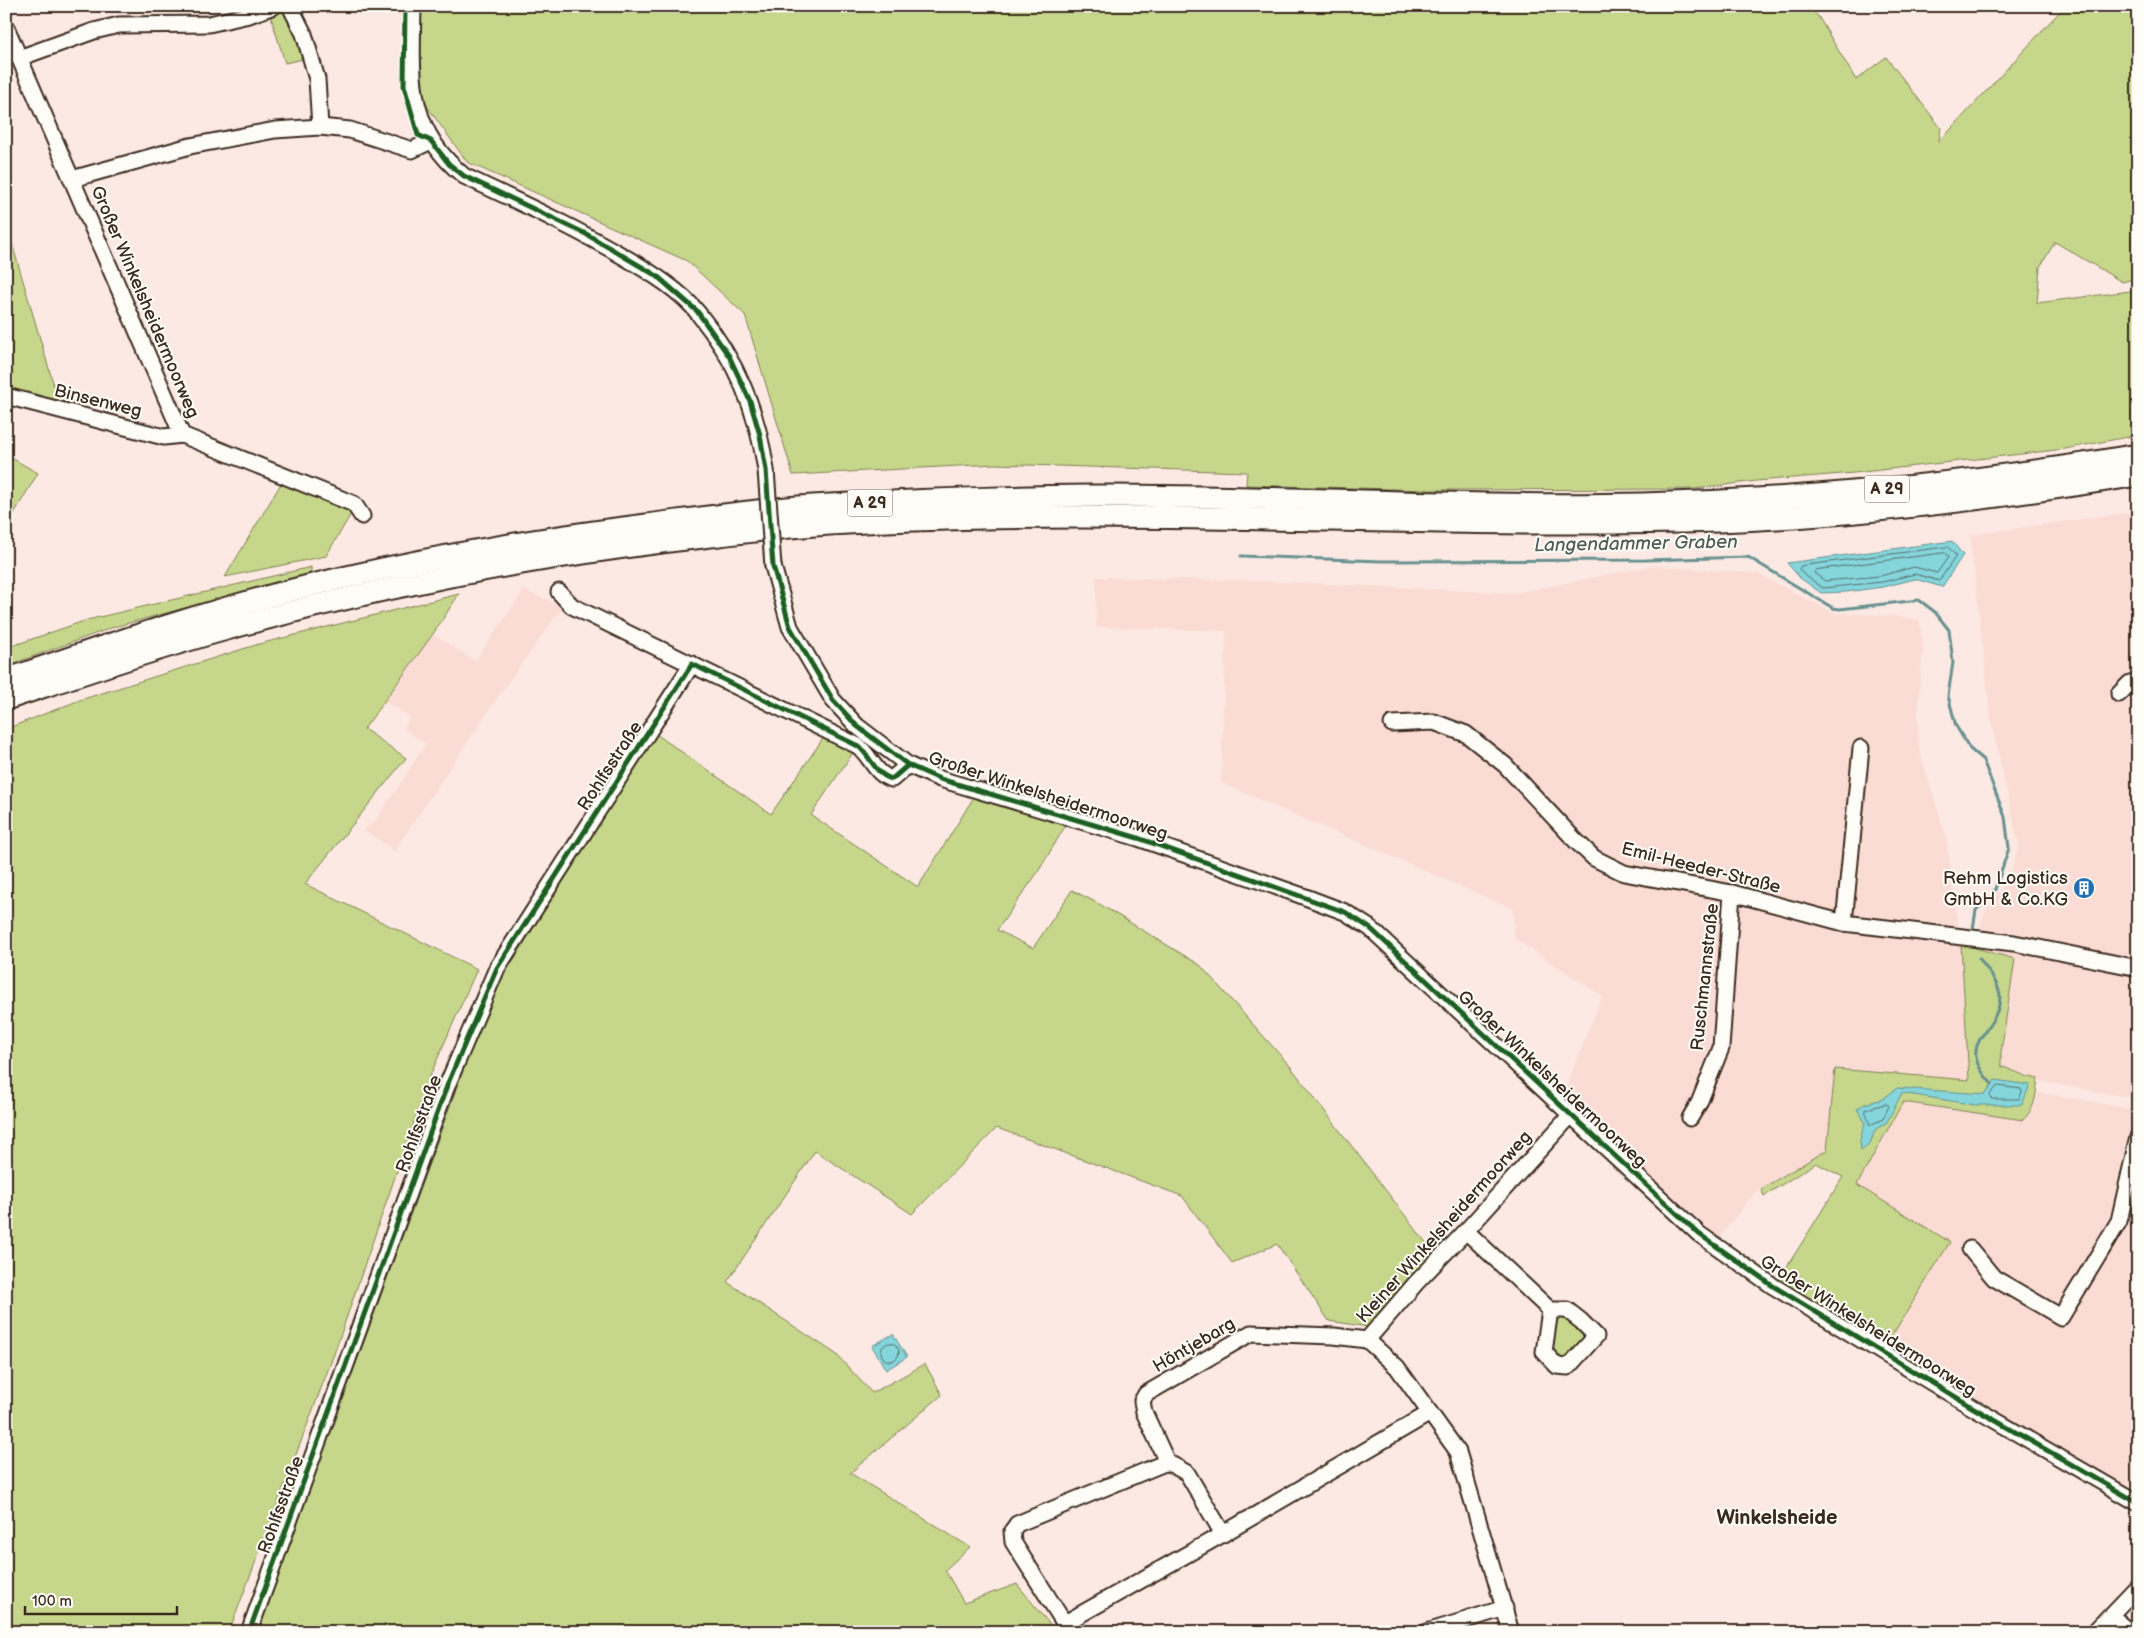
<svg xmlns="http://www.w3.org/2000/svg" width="2144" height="1638" font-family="'Balsamiq Sans',sans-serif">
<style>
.built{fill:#fbdcd5}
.green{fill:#c6d78b;stroke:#808054}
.water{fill:#84d5dc;stroke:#679190}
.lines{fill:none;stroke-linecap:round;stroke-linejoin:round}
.shore{stroke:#586e6a;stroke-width:1}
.stream{stroke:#679190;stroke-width:3}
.minor-casing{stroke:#3b2a1e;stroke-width:19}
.highway-casing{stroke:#3b2a1e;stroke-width:25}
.minor{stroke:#fdfcf7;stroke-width:15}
.highway{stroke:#fdfcf7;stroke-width:21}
.minor-bridge-casing{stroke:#3b2a1e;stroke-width:19;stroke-linecap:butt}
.minor-bridge{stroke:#fdfcf7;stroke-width:15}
.cycleway-casing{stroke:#fdfcf7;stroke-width:8}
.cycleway{stroke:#1b5e20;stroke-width:5}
.labels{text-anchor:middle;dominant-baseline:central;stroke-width:4;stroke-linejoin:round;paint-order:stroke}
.shield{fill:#fdfcf7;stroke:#75695f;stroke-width:1}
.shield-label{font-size:16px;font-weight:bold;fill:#3b2a1e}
.street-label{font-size:18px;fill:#3b2a1e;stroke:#fdfcf7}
.poi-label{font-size:18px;fill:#3b2a1e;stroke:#fdfcf7;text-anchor:end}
.water-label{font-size:19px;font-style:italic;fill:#515d57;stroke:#fdfcf7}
.quarter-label{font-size:20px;font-weight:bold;fill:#3b2a1e;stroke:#fdfcf7}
</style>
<rect width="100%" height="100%" fill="#fce9e3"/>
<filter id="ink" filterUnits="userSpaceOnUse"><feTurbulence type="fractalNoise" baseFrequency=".02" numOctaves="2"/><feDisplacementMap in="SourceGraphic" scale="10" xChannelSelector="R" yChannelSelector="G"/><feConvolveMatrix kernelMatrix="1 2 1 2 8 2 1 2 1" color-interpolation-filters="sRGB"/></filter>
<g filter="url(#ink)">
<g class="built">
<polygon points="2138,511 2138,1470 2126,1488 1885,1347 1857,1185 1903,1102 2023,1120 2032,1111 2036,1092 2132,1109 2134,1098 2037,1081 2037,1079 2001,1066 2001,1052 2015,960 1981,950 1981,923 1986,910 2010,877 2019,846 1991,721 1970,535"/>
<polygon points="1650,566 1756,573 1834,613 1897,616 1920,620 1923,648 1918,711 1919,750 1946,836 1961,944 1969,1080 1835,1069 1827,1150 1754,1193 1719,1238 1561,1100 1602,996 1514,938 1513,909 1221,783 1226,631 1096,627 1096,577 1266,581 1515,593"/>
<polygon points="524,590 563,607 504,688 394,851 364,830 376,820 426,744 404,729 410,717 385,701 433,634 475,661"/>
</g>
<g class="green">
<polygon points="420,6 1805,6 1818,16 1856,80 1886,57 1941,128 1939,142 2065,6 2138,6 2138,278 2122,282 2055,242 2040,267 2037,303 2138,290 2138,435 2065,449 1854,473 1756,481 1695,489 1430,490 1246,485 1247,472 995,464 793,475 745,315 687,261 467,162 418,94"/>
<polygon points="283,9 287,10 308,58 285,63 270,14"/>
<polygon points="6,223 59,403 6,387"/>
<polygon points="6,455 38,473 6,527"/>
<polygon points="282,482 354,509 326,556 225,577"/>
<polygon points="311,567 311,574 114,627 6,666 6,648 87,620"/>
<polygon points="459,594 433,634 364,729 406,758 305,884 477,969 429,1078 334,1354 229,1632 6,1632 6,729 80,700 259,644"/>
<polygon points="653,732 771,814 826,734 856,748 811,815 918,887 974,797 1067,823 1038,872 997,930 1033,948 1072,890 1101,905 1200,965 1290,1066 1434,1253 1368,1327 1329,1321 1277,1244 1232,1263 1182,1196 997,1128 912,1214 815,1151 727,1282 836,1354 872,1393 925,1364 942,1395 850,1473 970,1547 945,1570 964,1603 1017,1584 1056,1632 258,1632 488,1002"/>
<path d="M1961,944L2015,959L2001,1052V1066L2026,1076L2038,1079C2035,1097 2036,1107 2023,1120L1903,1102L1857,1185L1950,1242L1885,1347L1778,1281L1843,1177L1816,1163L1764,1196L1761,1189L1827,1150L1835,1069L1969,1080Z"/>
<polygon points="1554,1314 1557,1317 1569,1316 1588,1339 1567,1362 1551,1355"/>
</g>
<g class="water">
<polygon points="1952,541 1963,555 1942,587 1915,579 1883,587 1846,592 1821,593 1800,578 1787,563"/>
<polygon points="1995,1080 2030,1085 2022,1105 1975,1105 1902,1093 1887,1122 1875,1130 1870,1144 1861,1151 1860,1140 1865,1122 1857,1109 1864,1104 1883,1099 1897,1088 1985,1094"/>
<polygon points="893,1334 907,1357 886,1370 872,1346"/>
</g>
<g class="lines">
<g class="shore">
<polygon points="1948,547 1956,556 1939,581 1915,574 1882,582 1823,588 1803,574 1799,569 1801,566"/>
<polygon points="1945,553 1948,557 1937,573 1914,567 1880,576 1825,581 1814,573 1816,570"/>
<polygon points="1998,1086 2021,1089 2022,1092 2019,1099 1991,1099 1990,1095"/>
<polygon points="1886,1104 1889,1106 1883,1119 1870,1125 1865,1110"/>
<circle cx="890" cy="1352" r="9"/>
</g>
<g class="stream">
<polyline points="1241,556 1381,561 1646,560 1748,557 1833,608 1840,609 1919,600 1935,612 1949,630 1953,662 1948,696 1956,726 1970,749 1983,760 2005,817 2009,848 1993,895 1976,910 1973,929"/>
<path d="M1979,958C1986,968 2001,985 2000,998C1998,1034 1952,1042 1992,1084"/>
</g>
<g class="minor-casing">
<g id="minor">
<polyline points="290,6 304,34 317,79 320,127"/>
<path d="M413,6C412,75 405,128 464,176C519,202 574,227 626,258C650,272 681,291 698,313C737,361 757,410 766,470"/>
<polyline points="6,27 182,435 354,504 362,516"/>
<polyline points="19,58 94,31 119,25 209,24 249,15 274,6"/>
<polyline points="72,179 190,146 275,130 320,127 350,130 412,150 431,141"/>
<polyline points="6,396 164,437 182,435"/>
<polyline points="773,566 790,627 833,700 857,726 908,765 940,779 1138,838 1300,895 1345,912 1370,928 1699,1234 1773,1286 1972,1407 2138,1503"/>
<path d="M559,592L572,606L858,746C871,756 875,775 892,779L908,765"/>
<polyline points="2119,694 2130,683 2138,682"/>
<polyline points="1392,724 1434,722 1466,734 1505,765 1575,840 1594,858 1624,873 1732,893 1844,923 2014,943 2138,968"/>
<polyline points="1844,923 1861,748"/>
<polyline points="1690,1118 1699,1103 1721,1048 1732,893"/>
<polyline points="1466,1231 1550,1310 1544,1352 1557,1366 1568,1367 1596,1336 1581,1321 1567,1310 1550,1310"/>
<polyline points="1970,1249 1994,1278 2061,1317 2119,1221 2138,1137"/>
<polyline points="1167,1462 1187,1473 1223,1534"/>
<polyline points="2111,1616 2131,1632"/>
<polyline points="1065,1623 1223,1534 1430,1413"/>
<polyline points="249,1632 448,1083 497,968 692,664"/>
<polyline points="1070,1632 1013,1542 1012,1531 1017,1524 1167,1462 1144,1412 1142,1401 1146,1394 1251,1333 1334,1336 1367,1340"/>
<polyline points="1427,1632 1505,1608"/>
<polyline points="1511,1632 1458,1452 1397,1367 1367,1340 1416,1283 1466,1231 1570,1116"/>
<polyline points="2094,1632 2138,1586"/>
</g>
</g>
<g class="highway-casing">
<g id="highway">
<path d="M6,680C115,642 225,605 338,579C440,555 543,538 647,525C708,517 769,508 830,505C917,500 1003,497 1090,496C1274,495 1458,508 1642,504C1808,500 1974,483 2138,455"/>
<path d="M6,699C78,675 150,650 223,630C369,589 518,560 669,541C722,535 776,527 830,524C1126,506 1422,530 1718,521C1859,516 1999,498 2138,475"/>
</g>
</g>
<use href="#minor" class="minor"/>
<use href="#highway" class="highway"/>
<g class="minor-bridge-casing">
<polyline id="minor-bridge" points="766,470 773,566"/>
</g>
<use href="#minor-bridge" class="minor-bridge"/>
<g class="cycleway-casing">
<g id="cycleway">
<polyline points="405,6 404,86 418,135 431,141 449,164 464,176 586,234 657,276 697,311 729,356 750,401 760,435 766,470 773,566 790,627 833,700 857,726 908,765 940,779 1138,838 1345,912 1370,928 1699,1234 1773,1286 1972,1407 2138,1503"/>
<path d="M249,1632L448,1083L497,968L692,664L858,746C871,756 875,775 892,779L908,765"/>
</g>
</g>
<use href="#cycleway" class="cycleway"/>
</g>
</g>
<defs>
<g id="building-disc" transform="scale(1.125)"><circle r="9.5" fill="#1f6fb2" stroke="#fdfcf7"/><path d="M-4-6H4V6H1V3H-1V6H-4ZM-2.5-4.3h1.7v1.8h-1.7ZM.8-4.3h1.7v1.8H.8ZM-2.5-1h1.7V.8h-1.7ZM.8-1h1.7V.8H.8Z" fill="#fff"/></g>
</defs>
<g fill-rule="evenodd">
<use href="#building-disc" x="2084" y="888"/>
</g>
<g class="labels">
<g class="shield">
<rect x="1864.5" y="475.5" width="45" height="27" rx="4"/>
<rect x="847.5" y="489.5" width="45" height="27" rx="4"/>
</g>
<g class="shield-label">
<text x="1887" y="489">A 29</text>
<text x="870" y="503">A 29</text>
</g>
<g class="street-label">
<text transform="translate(145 302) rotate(67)">Großer Winkelsheidermoorweg</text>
<text transform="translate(98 401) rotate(14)">Binsenweg</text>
<text transform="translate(610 766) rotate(-57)">Rohlfsstraße</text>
<text transform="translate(1048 796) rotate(18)">Großer Winkelsheidermoorweg</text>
<text transform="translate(1701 868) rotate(14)">Emil-Heeder-Straße</text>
<text transform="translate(1705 977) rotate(-84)">Ruschmannstraße</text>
<text transform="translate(1552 1079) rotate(43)">Großer Winkelsheidermoorweg</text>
<text transform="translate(419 1124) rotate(-70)">Rohlfsstraße</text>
<text transform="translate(1444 1227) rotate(-48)">Kleiner Winkelsheidermoorweg</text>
<text transform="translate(1868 1326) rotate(32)">Großer Winkelsheidermoorweg</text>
<text transform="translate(1194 1345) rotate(-30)">Höntjebarg</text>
<text transform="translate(281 1505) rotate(-70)">Rohlfsstraße</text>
</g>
<g class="poi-label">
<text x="2068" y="878">Rehm Logistics<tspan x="2068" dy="21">GmbH &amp; Co.KG</tspan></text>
</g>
<g class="water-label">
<text transform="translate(1636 544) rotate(-1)">Langendammer Graben</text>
</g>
<g class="quarter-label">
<text x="1777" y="1518">Winkelsheide</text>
</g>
</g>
<rect width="2144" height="1638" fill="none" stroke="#fdfcf7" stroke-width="25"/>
<rect x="12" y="12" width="2119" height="1613" fill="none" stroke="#3b2a1e" stroke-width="2" filter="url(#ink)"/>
<path d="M25 1606v8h152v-8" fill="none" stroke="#3b2a1e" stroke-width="2.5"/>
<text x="32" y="1606" font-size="15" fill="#3b2a1e" stroke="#fdfcf7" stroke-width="4" paint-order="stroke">100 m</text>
</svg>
